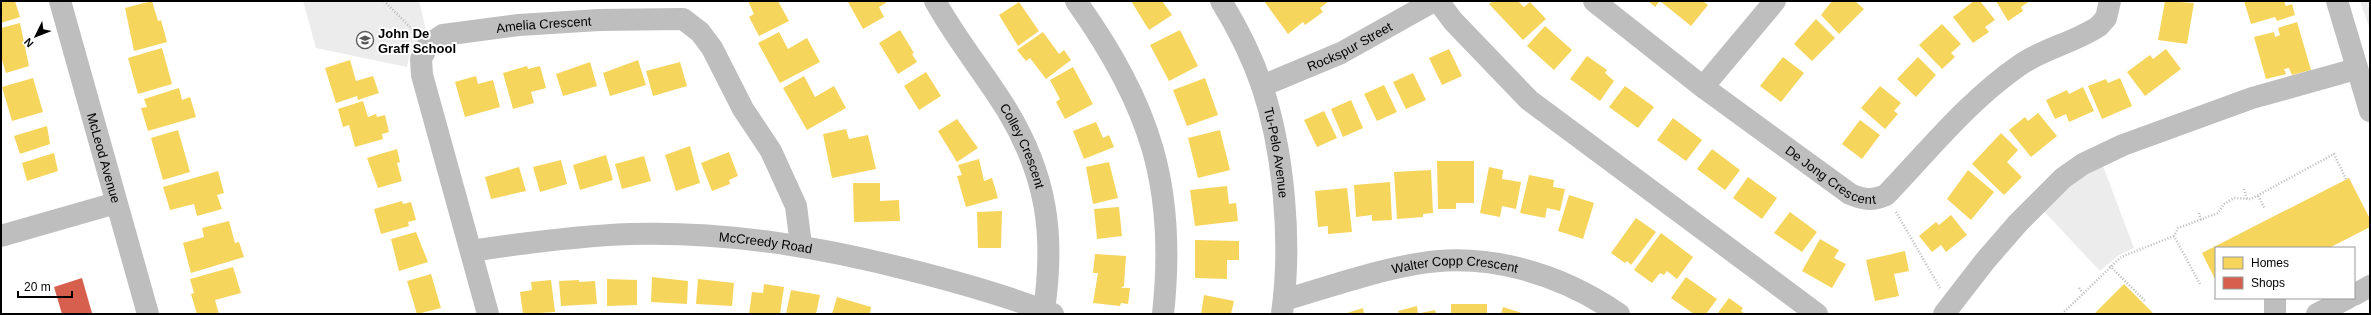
<svg xmlns="http://www.w3.org/2000/svg" width="2371" height="315" font-family="Helvetica,sans-serif">
<style>
.green{fill:#ececec}
.homes{fill:#f6d55c}
.shops{fill:#d6604d}
.lines{fill:none;stroke-linecap:round;stroke-linejoin:round}
.path{stroke:#b9b9b9;stroke-width:2.5;stroke-dasharray:1 2;stroke-linecap:butt}
.minor{stroke:#bebebe;stroke-width:22}
.labels{text-anchor:middle;dominant-baseline:central;stroke-width:4;stroke-linejoin:round;paint-order:stroke}
.street-label{font-size:13px;fill:#000;stroke:#fff}
.poi-label{font-size:13px;font-weight:bold;fill:#000;stroke:#fff;text-anchor:start}
</style>
<rect width="100%" height="100%" fill="#fff"/>
<g class="green">
<polygon points="303,1 419,1 426,30 411,49 407,67 316,48"/>
<polygon points="2360,1 2370,1 2370,30"/>
<polygon points="2101,161 2134,248 2119,255 2100,271 2040,207"/>
</g>
<g class="homes">
<polygon points="1,1 15,1 20,17 1,23"/>
<polygon points="152,1 158,21 161,20 167,42 134,51 125,8"/>
<polygon points="748,1 778,1 789,21 759,36 749,17 754,14"/>
<polygon points="885,1 886,3 879,7 884,17 863,29 848,2"/>
<polygon points="1131,1 1162,1 1172,15 1149,30"/>
<polygon points="1264,1 1329,1 1320,8 1323,12 1305,25 1303,22 1288,34"/>
<polygon points="1493,1 1518,1 1524,7 1530,2 1546,19 1523,40 1489,4"/>
<polygon points="1648,1 1703,1 1708,5 1691,26 1660,1 1655,7"/>
<polygon points="1832,1 1855,1 1864,9 1839,34 1821,15"/>
<polygon points="1974,1 1980,1 1995,20 1985,27 1989,32 1973,43 1953,17"/>
<polygon points="1996,1 2030,1 2021,7 2023,11 2008,21"/>
<polygon points="2165,1 2194,3 2187,44 2158,40"/>
<polygon points="2244,1 2284,1 2286,6 2292,4 2295,15 2277,21 2275,17 2251,24"/>
<polygon points="1019,2 1039,31 1018,46 999,15"/>
<polygon points="1816,19 1835,38 1812,61 1794,44"/>
<polygon points="2297,22 2311,70 2292,75 2289,68 2284,69 2286,74 2266,79 2254,37 2274,32 2275,37 2280,35 2278,28"/>
<polygon points="20,23 29,66 6,73 1,57 1,28"/>
<polygon points="1942,24 1961,44 1951,53 1955,57 1942,69 1919,45"/>
<polygon points="1545,26 1572,50 1554,70 1527,46"/>
<polygon points="900,30 914,53 912,54 917,62 898,74 879,43"/>
<polygon points="1180,30 1198,66 1169,81 1150,45"/>
<polygon points="779,32 788,49 807,38 820,62 780,83 758,43"/>
<polygon points="1043,32 1059,54 1064,50 1071,60 1046,79 1030,58 1026,61 1017,50"/>
<polygon points="162,48 172,84 138,94 128,58"/>
<polygon points="1449,49 1462,76 1442,85 1429,58"/>
<polygon points="2166,49 2181,69 2145,96 2127,72 2150,55 2153,59"/>
<polygon points="1587,56 1607,70 1605,73 1614,81 1600,101 1570,79"/>
<polygon points="1783,57 1804,73 1781,102 1760,86"/>
<polygon points="1918,57 1936,75 1916,97 1897,79"/>
<polygon points="350,60 356,81 373,76 379,93 358,100 357,96 336,103 325,68"/>
<polygon points="638,60 646,85 610,96 603,73"/>
<polygon points="590,62 597,86 563,96 556,74"/>
<polygon points="680,62 687,86 653,96 646,71"/>
<polygon points="527,66 528,69 540,66 546,88 531,92 534,103 513,109 503,73"/>
<polygon points="1073,67 1093,104 1065,119 1056,102 1060,99 1050,80"/>
<polygon points="926,72 941,96 919,110 904,86"/>
<polygon points="1413,73 1426,100 1406,109 1393,82"/>
<polygon points="476,76 478,84 493,80 500,107 465,117 455,82"/>
<polygon points="804,76 815,97 834,86 846,108 807,130 783,88"/>
<polygon points="33,78 43,112 12,121 2,87"/>
<polygon points="1205,78 1218,115 1187,126 1173,90"/>
<polygon points="2120,78 2132,106 2102,119 2088,86 2106,79 2108,83"/>
<polygon points="1384,85 1397,112 1377,121 1364,94"/>
<polygon points="1625,86 1654,107 1638,128 1609,107"/>
<polygon points="1880,86 1901,103 1894,111 1898,114 1885,129 1861,108"/>
<polygon points="2083,87 2094,111 2069,122 2066,114 2055,119 2046,100 2067,90 2069,94"/>
<polygon points="179,88 182,100 190,97 196,117 148,131 141,108 147,107 144,99"/>
<polygon points="1351,100 1363,128 1343,137 1331,109"/>
<polygon points="363,101 368,117 376,114 377,117 385,115 389,132 382,134 383,139 355,147 349,125 343,127 338,109"/>
<polygon points="1324,111 1337,138 1317,147 1304,120"/>
<polygon points="2038,113 2057,136 2031,157 2009,130 2025,117 2028,121"/>
<polygon points="1673,118 1702,140 1686,161 1657,140"/>
<polygon points="957,119 978,148 957,162 938,131"/>
<polygon points="1860,120 1880,135 1862,159 1842,144"/>
<polygon points="1096,122 1103,138 1109,135 1114,147 1084,159 1073,131"/>
<polygon points="47,126 50,144 20,154 14,136"/>
<polygon points="846,129 849,139 868,135 876,169 832,178 823,134"/>
<polygon points="178,130 190,172 163,180 151,138"/>
<polygon points="1220,130 1230,170 1198,178 1188,138"/>
<polygon points="2001,133 2018,150 2007,162 2022,177 2004,195 1972,164"/>
<polygon points="690,146 700,183 676,191 665,155"/>
<polygon points="397,149 400,162 397,163 402,181 378,188 367,158"/>
<polygon points="1712,149 1740,170 1725,190 1697,169"/>
<polygon points="729,152 738,176 729,180 730,184 712,191 701,163"/>
<polygon points="54,153 58,171 27,181 22,163"/>
<polygon points="606,155 613,180 580,190 573,165"/>
<polygon points="644,156 651,181 622,189 615,164"/>
<polygon points="979,159 984,181 992,178 998,198 966,207 957,176 962,175 958,165"/>
<polygon points="561,160 567,184 540,192 533,167"/>
<polygon points="1437,161 1474,161 1474,203 1456,203 1456,209 1438,209"/>
<polygon points="1109,162 1118,198 1093,204 1086,167"/>
<polygon points="519,167 526,191 491,199 485,177"/>
<polygon points="1489,167 1503,170 1502,179 1521,182 1516,209 1502,206 1500,217 1480,213"/>
<polygon points="1431,170 1433,213 1423,214 1423,217 1397,219 1394,172"/>
<polygon points="1968,170 1994,192 1971,220 1947,199"/>
<polygon points="218,171 224,193 217,195 222,209 197,216 194,204 170,210 163,187"/>
<polygon points="1529,175 1554,180 1553,187 1565,189 1560,211 1547,208 1545,218 1520,213"/>
<polygon points="1748,177 1777,198 1762,219 1733,198"/>
<polygon points="2349,178 2370,219 2370,227 2329,248 2216,248 2216,281 2202,253"/>
<polygon points="1390,182 1392,220 1372,221 1372,215 1356,217 1354,185"/>
<polygon points="853,183 880,183 880,201 899,200 900,221 854,222"/>
<polygon points="1227,186 1229,204 1236,203 1238,221 1195,226 1190,190"/>
<polygon points="1347,188 1352,232 1328,234 1328,226 1318,227 1315,191"/>
<polygon points="1569,195 1594,203 1583,239 1558,231"/>
<polygon points="402,201 403,204 411,202 416,220 408,222 409,226 381,234 374,209"/>
<polygon points="1119,207 1122,236 1097,239 1094,209"/>
<polygon points="1002,211 1001,248 978,248 977,212"/>
<polygon points="1790,212 1817,232 1802,252 1774,233"/>
<polygon points="1951,215 1967,235 1946,252 1941,245 1932,252 1919,236 1936,222 1939,225"/>
<polygon points="1636,218 1656,232 1631,265 1627,261 1625,263 1611,253"/>
<polygon points="229,221 235,243 239,242 244,257 191,273 183,243 204,237 202,228"/>
<polygon points="416,232 428,262 399,271 391,239"/>
<polygon points="1661,233 1693,257 1677,279 1667,271 1664,275 1660,273 1652,283 1634,270"/>
<polygon points="1820,239 1839,250 1834,258 1846,264 1832,288 1802,271"/>
<polygon points="1195,240 1239,241 1239,260 1227,260 1227,279 1195,278"/>
<polygon points="1905,251 1909,271 1894,274 1899,296 1875,301 1866,260"/>
<polygon points="1095,254 1126,256 1124,286 1121,288 1130,288 1128,304 1121,303 1120,306 1093,303 1098,273 1093,273"/>
<polygon points="233,267 241,293 215,300 219,314 197,314 191,294 194,293 190,279"/>
<polygon points="431,274 441,308 417,314 407,281"/>
<polygon points="652,277 688,281 687,304 651,302"/>
<polygon points="1686,277 1717,299 1706,314 1694,314 1671,298"/>
<polygon points="607,279 637,280 637,305 607,306"/>
<polygon points="698,279 734,283 732,306 696,304"/>
<polygon points="551,280 555,312 523,314 520,292 532,290 531,282"/>
<polygon points="579,280 579,282 595,281 597,304 561,306 559,281"/>
<polygon points="764,284 784,287 780,314 749,314 752,292 763,293"/>
<polygon points="2124,284 2154,314 2094,314"/>
<polygon points="791,290 820,295 816,314 786,314"/>
<polygon points="1204,295 1234,301 1231,314 1201,314"/>
<polygon points="837,297 871,307 870,314 832,314"/>
<polygon points="1729,298 1743,308 1741,311 1745,314 1717,314"/>
<rect x="1451" y="304" width="36" height="10"/>
<polygon points="1417,306 1418,314 1399,314 1398,311"/>
<polygon points="1503,307 1525,314 1501,314"/>
<polygon points="1363,308 1364,314 1344,314"/>
<polygon points="1435,310 1436,314 1421,314 1421,313"/>
</g>
<polygon class="shops" points="82,278 92,313 62,314 54,287"/>
<g class="lines">
<g class="path">
<polyline points="384,1 415,32"/>
<polyline points="2244,189 2247,199"/>
<polyline points="2258,196 2265,209"/>
<polyline points="1896,212 1940,288"/>
<polyline points="2199,213 2201,220"/>
<polyline points="2110,266 2146,302"/>
<polyline points="2200,284 2174,236 2178,228 2218,213 2224,204 2234,198 2251,199 2334,154 2346,179"/>
<polyline points="2079,288 2083,293"/>
<polyline points="2062,314 2121,257 2174,236"/>
</g>
<g class="minor">
<path id="s1" d="M60,1L148,314"/>
<path id="s2" d="M935,1C956,39 984,73 1007,110C1047,176 1055,235 1044,310"/>
<path d="M1076,1C1150,105 1177,186 1163,314"/>
<path id="s3" d="M1221,1C1237,27 1252,57 1262,86C1284,152 1292,244 1282,313"/>
<polyline points="1438,1 1453,21 1529,100 1817,314"/>
<path id="s4" d="M1594,1L1703,87L1850,194C1864,200 1873,201 1886,195C1929,150 1969,100 2020,65C2044,48 2074,43 2099,26L2106,18L2110,1"/>
<polyline points="2337,1 2370,111"/>
<path id="s5" d="M1262,86L1341,53L1434,1"/>
<polyline points="1703,87 1775,1"/>
<polyline points="1,236 116,203"/>
<path id="s6" d="M471,251C524,243 576,236 630,234C727,231 821,247 914,271C961,283 1008,296 1053,314"/>
<polyline points="2354,295 2370,286"/>
<path id="s7" d="M1284,300C1328,287 1371,272 1416,264C1487,251 1561,274 1619,314"/>
<path id="s8" d="M488,314L422,75L421,59L428,45L443,35L519,25L599,20L683,19L700,32L712,48L743,109L771,151L796,206L801,245"/>
<polyline points="1944,314 1985,261 2018,223 2063,178 2083,164 2123,145 2252,98 2356,69"/>
<polyline points="2275,314 2275,298"/>
<polyline points="2317,314 2348,298"/>
</g>
</g>
<defs>
<g id="school-ring" transform="scale(0.9)"><circle r="9.5" fill="#fff" stroke="#595959" stroke-width="1.5"/><path d="M0-5L7-2L0 1L-7-2ZM-4 1L0 2.5L4 1V4Q0 6-4 4Z" fill="#595959"/></g>
</defs>
<g fill-rule="evenodd">
<use href="#school-ring" x="365" y="40"/>
</g>
<g class="labels">
<g class="street-label">
<text stroke="none"><textPath href="#s8" startOffset="399">Amelia Crescent</textPath></text>
<text stroke="none"><textPath href="#s5" startOffset="96">Rockspur Street</textPath></text>
<text stroke="none"><textPath href="#s2" startOffset="170">Colley Crescent</textPath></text>
<text stroke="none"><textPath href="#s3" startOffset="163">Tu-Pelo Avenue</textPath></text>
<text stroke="none"><textPath href="#s1" startOffset="163">McLeod Avenue</textPath></text>
<text stroke="none"><textPath href="#s4" startOffset="295">De Jong Crescent</textPath></text>
<text stroke="none"><textPath href="#s6" startOffset="296">McCreedy Road</textPath></text>
<text stroke="none"><textPath href="#s7" startOffset="176">Walter Copp Crescent</textPath></text>
</g>
<g class="poi-label">
<text x="378" y="33">John De<tspan x="378" dy="15">Graff School</tspan></text>
</g>
</g>
<rect width="2371" height="315" fill="none" stroke="#000000" stroke-width="4"/>
<rect x="2215" y="247" width="140" height="52" fill="#ffffff" stroke="#999999"/>
<rect x="2223" y="257" width="20" height="12" fill="#f6d55c" stroke="#999999"/>
<text x="2251" y="267" font-size="12" fill="#000000">Homes</text>
<rect x="2223" y="277" width="20" height="12" fill="#d6604d" stroke="#999999"/>
<text x="2251" y="287" font-size="12" fill="#000000">Shops</text>
<g transform="translate(36 36) rotate(227)" stroke="#ffffff" stroke-width="3" paint-order="stroke">
<path d="M0-3L7 15L0 10L-7 15Z" fill="#000000"/>
<text y="-6" font-size="11" font-weight="bold" text-anchor="middle" fill="#000000">N</text>
</g>
<path d="M18 291v6h54v-6" fill="none" stroke="#000000" stroke-width="2"/>
<text x="24" y="291" font-size="12" fill="#000000" stroke="#ffffff" stroke-width="3" paint-order="stroke">20 m</text>
</svg>
